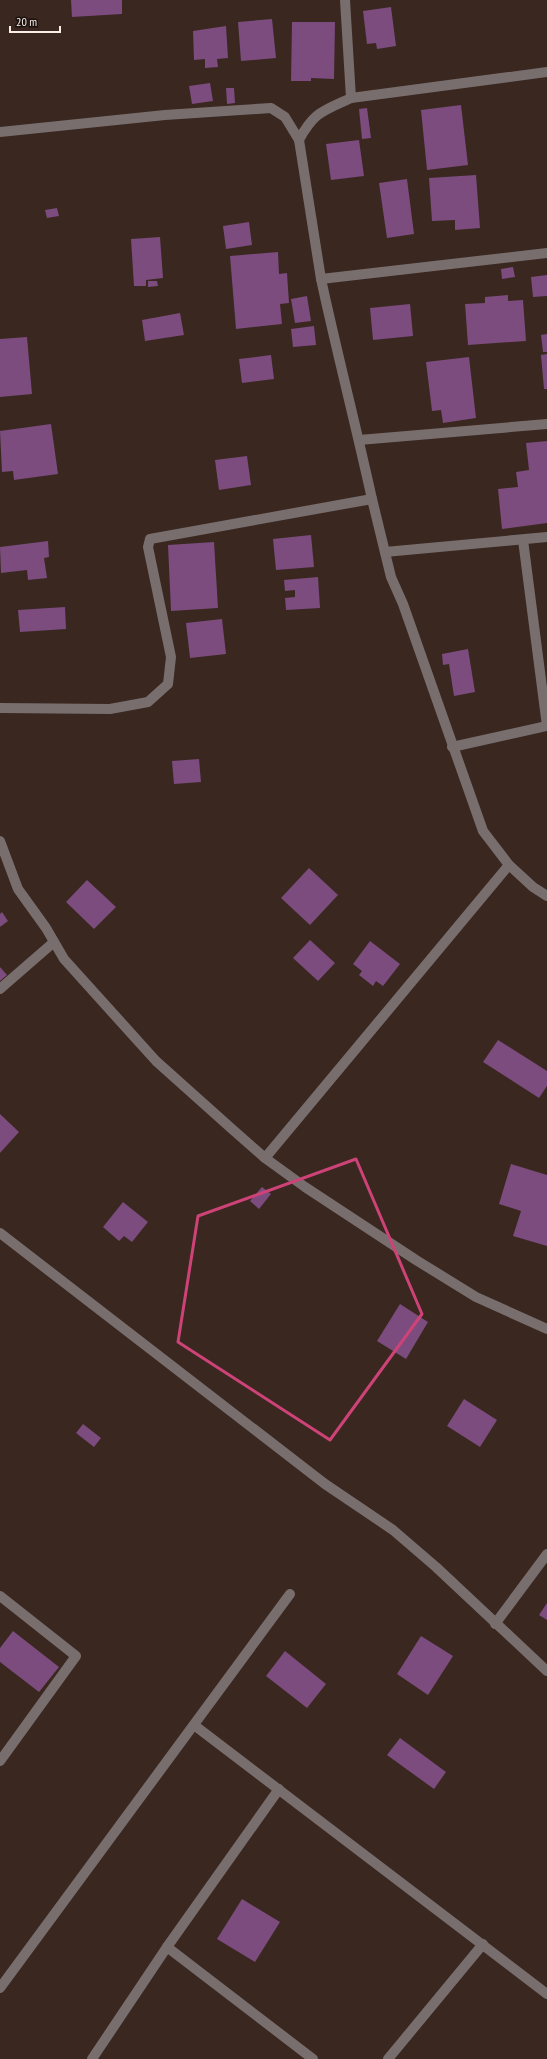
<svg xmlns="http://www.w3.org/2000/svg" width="547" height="2059" font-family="'PT Sans Narrow',sans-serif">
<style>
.building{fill:#7b4c7d}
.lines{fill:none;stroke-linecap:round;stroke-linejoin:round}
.street{stroke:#796e6e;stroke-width:10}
.marked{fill:none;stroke:#cd4377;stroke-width:3;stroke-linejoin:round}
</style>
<rect width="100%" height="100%" fill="#392720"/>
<g class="building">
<polygon points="71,0 122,0 122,14 72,17"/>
<polygon points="391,7 396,46 377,49 376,43 367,44 363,11"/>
<polygon points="272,19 276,58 241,61 238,22"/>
<polygon points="292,22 335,22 334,79 311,78 311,81 291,81"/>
<polygon points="226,26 228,58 217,59 218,67 205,68 205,59 194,60 193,31"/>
<polygon points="210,83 213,101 192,104 189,86"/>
<polygon points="226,88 234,88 235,103 227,104"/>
<polygon points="461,105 468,165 427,170 421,110"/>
<polygon points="367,108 371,138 362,139 359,109"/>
<polygon points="359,140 364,176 331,180 326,144"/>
<polygon points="476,175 480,228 455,230 455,220 432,221 429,178"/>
<polygon points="407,179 414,234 387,238 379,183"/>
<polygon points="57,208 59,216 47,218 45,210"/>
<polygon points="249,222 252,245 226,249 223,226"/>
<polygon points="160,237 163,278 146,280 146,286 134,286 131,239"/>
<polygon points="278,252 279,274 287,273 289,303 280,304 282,324 236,329 230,256"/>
<polygon points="513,267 515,277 502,279 501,269"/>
<polygon points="547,275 547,296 533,297 531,277"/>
<polygon points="148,281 157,281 158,286 148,287"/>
<polygon points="508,295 508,301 523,300 526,341 468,345 465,304 485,303 485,297"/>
<polygon points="307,296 311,321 295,323 291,299"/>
<polygon points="410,304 413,336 373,340 370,308"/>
<polygon points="180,313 184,335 145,341 142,320"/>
<polygon points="314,326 316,345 293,347 291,329"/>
<polygon points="547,334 547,352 543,352 541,335"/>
<polygon points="27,337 32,394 0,397 0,339"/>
<polygon points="547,354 547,389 544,389 541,355"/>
<polygon points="271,355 274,379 242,383 239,359"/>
<polygon points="469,357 476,418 443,423 441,410 432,411 426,362"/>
<polygon points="51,424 58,474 14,480 13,471 2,472 0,431"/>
<polygon points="547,441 547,523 502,529 498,489 518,487 516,472 529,470 526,443"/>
<polygon points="247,456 251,485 219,490 215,460"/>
<polygon points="311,535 314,567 276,570 273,539"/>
<polygon points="48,541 49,557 44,558 47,578 28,580 27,570 1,573 0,547"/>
<polygon points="214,542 218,608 171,611 168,545"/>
<polygon points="318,577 320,608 286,610 285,598 295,597 295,590 285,591 284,580"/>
<polygon points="65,607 66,629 20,632 18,610"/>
<polygon points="222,619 226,654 190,658 186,623"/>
<polygon points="468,649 475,692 454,696 449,664 443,665 442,654"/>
<polygon points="199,759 201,782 174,784 172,761"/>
<polygon points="309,868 338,895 310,925 281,898"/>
<polygon points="87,880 116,907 94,929 66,902"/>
<polygon points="2,912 8,921 0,927 0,914"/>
<polygon points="310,940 335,963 318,981 293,958"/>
<polygon points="370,941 400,964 383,986 376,981 373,986 359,975 362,971 353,964"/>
<polygon points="0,967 7,975 0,981"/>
<polygon points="498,1040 547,1071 547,1086 539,1098 483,1062"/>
<polygon points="0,1114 19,1132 0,1153"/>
<polygon points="511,1164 547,1175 547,1246 513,1236 521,1211 499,1204"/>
<polygon points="262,1187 271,1194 259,1209 250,1201"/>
<polygon points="123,1202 148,1222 132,1242 124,1236 119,1241 103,1227"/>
<polygon points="400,1304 428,1322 406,1359 377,1341"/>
<polygon points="464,1399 497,1420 480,1447 447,1426"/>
<polygon points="83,1424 101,1438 94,1447 76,1433"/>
<polygon points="547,1603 547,1620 539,1615"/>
<polygon points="13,1631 59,1667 39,1692 0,1662 0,1648"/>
<polygon points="421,1636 453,1656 428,1695 397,1674"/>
<polygon points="285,1651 326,1684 307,1708 266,1676"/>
<polygon points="400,1738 446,1772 434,1789 387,1755"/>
<polygon points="242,1899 280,1922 255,1962 217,1939"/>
</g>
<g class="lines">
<g class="street">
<polyline points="345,0 351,98"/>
<polyline points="0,132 165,115 271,108 285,117 299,140"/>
<path d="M321,279L299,140C314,112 323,111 351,98L547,72"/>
<polyline points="359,440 547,424"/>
<polyline points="372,499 391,577 403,604 483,831 509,865 533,887 547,896"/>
<polyline points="523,540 547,726"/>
<polyline points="385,552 547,537"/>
<path d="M0,708L110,709L148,702L168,684L171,657L148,547L150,539L372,499C356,426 337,353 321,279L547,253"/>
<polyline points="452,747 547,726"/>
<polyline points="0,841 18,889 46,928 64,959 156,1061 232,1129 265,1158 305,1187 416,1260 476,1297 547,1329"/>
<polyline points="0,989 54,942"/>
<polyline points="265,1158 509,865"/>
<polyline points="0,1233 325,1484 393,1530 436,1567 547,1671"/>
<polyline points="0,1596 76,1656 0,1761"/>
<polyline points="495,1624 547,1554"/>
<polyline points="194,1725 547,1994"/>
<polyline points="167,1947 313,2059"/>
<polyline points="0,1988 290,1594"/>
<polyline points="92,2059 167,1947 279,1789"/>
<polyline points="388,2059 483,1944"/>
</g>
</g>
<path class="marked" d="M356,1159L422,1314L330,1440L178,1342L198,1216Z"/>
<path d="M10 26v6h50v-6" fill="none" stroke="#fbeee9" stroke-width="2"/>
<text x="16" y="26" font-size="12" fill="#fbeee9" stroke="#1a120f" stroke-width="3" paint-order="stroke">20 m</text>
</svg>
